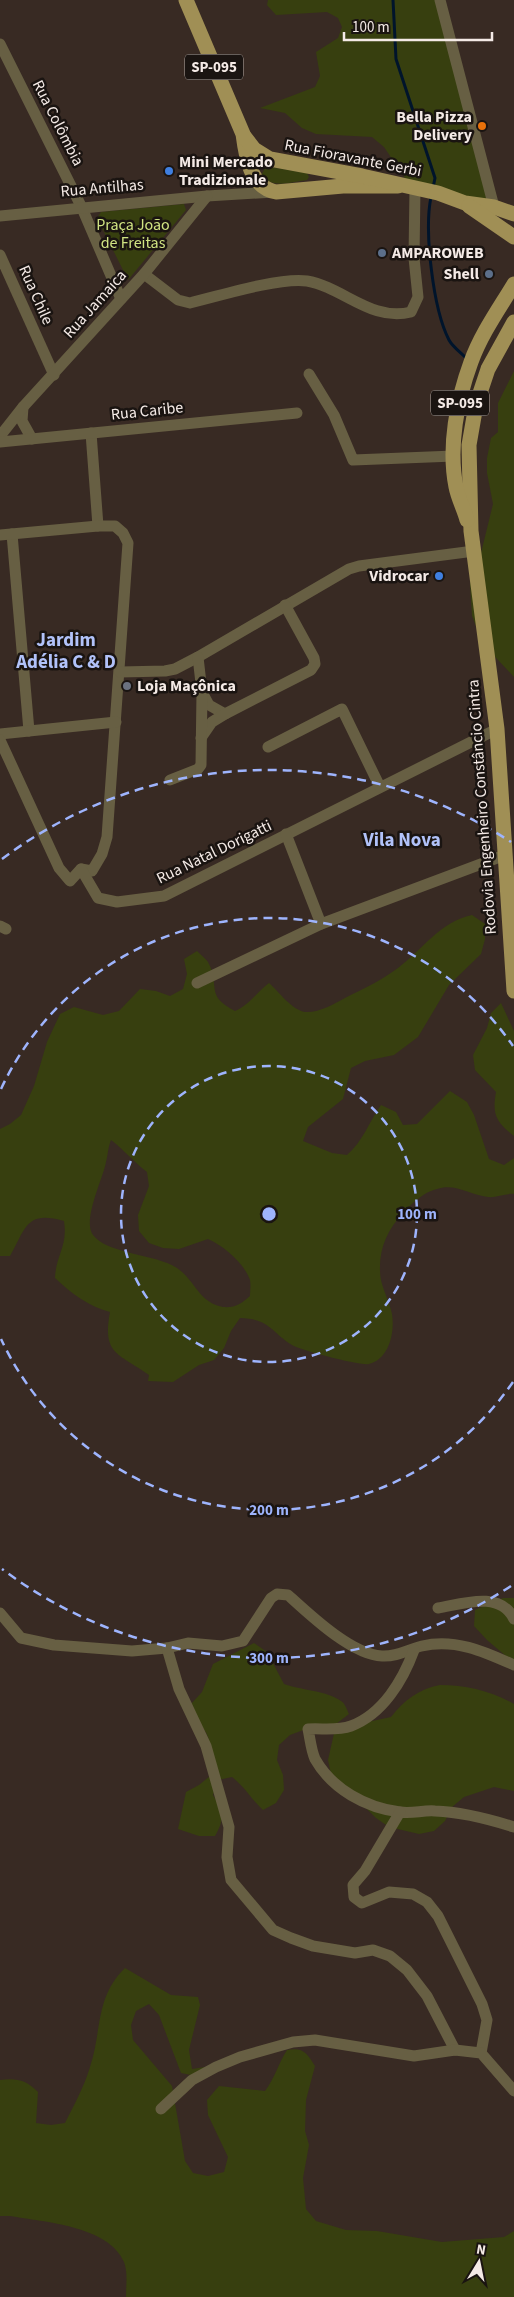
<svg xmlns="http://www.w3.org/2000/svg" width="514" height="2297" font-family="'Source Sans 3',sans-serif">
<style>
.green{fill:#373f0f;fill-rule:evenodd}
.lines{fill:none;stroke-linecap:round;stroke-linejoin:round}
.stream{stroke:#00142b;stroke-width:3}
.street{stroke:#675f43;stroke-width:11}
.primary{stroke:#a08f55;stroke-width:15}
.ring{fill:none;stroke:#9eb4fd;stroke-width:2.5;stroke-dasharray:9 6}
.food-dot{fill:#e8710a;stroke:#1a1411;stroke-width:2}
.shop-dot{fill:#3f7fe0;stroke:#1a1411;stroke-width:2}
.service-dot{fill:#5c6f8a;stroke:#1a1411;stroke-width:2}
.worship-dot{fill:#6b7280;stroke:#1a1411;stroke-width:2}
.labels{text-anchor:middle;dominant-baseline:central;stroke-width:5;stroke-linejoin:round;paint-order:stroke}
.shield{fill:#1a1411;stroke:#b3aaa6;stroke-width:1}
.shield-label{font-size:15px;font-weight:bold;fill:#f4eae6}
.poi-label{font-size:16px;font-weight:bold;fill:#f4eae6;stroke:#1a1411;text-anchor:end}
.street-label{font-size:16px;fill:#f4eae6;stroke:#1a1411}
.park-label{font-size:16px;fill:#d0e382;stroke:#1a1411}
.quarter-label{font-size:19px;font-weight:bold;fill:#b1c2f9;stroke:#1a1411}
.centre{fill:#9eb4fd;stroke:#1a1411;stroke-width:2.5}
.ring-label{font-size:15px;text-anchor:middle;font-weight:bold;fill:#9eb4fd;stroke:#1a1411;stroke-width:5;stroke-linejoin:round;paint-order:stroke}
</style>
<rect width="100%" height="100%" fill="#382a23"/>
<g class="green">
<polygon points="268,0 440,0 493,207 411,187 384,147 372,137 316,134 302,128 285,113 260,108 315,87 320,76 316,52 338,38 342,27 338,18 327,12 276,15 267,5"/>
<path d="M270,167L307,173L309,177L307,180C291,182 274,189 261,176L265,168Z"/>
<polygon points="184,204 186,210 128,280 97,218 101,212"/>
<polygon points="514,371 514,677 483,644 472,616 470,585 473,565 481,553 493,504 487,473 487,458 491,438 498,432 498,403"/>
<path d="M472,915L485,924V939L481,954L449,985L418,1037L394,1055L365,1061L351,1068L343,1099L308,1127L303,1141L332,1153L347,1155C363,1141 369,1122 381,1105L396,1112L403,1125L417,1124L450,1091L467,1102L474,1115L489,1159L504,1165L514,1158V1194C505,1193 496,1198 488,1197C470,1195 455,1183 437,1189C424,1192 412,1203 403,1213C388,1229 379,1248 380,1271C380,1286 389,1299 392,1314C395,1333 389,1359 369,1364C360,1366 300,1350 292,1345C270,1331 270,1319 240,1318L231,1331L224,1348L214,1360L199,1365L173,1382L148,1381L149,1375C118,1353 102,1355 110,1312C88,1306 72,1294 55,1278C56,1254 68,1247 64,1221C26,1210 26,1228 10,1256H0V1129L10,1124L21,1115L34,1086L47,1042L60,1014L74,1007L103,1015L119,1011L140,989L156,991L170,996L183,989L187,974L184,959L197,951C200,954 205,958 208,962C221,986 204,995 235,1011C250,1004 256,993 269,983C279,992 292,1010 305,1012C319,1013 334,1004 345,998C363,989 382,980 398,968C423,949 440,922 472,915ZM111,1140C124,1150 134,1162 147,1172L149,1186L138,1215L139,1231L149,1243L163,1248L179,1249L208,1239C224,1246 244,1263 250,1280C251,1285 250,1292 250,1296C241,1304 235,1308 223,1307C199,1303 195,1280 177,1268C156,1254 107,1254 93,1235C82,1220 103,1179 106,1162C108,1155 108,1147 111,1140Z"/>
<path d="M501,1003L514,1031V1136C496,1122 492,1115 496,1092L475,1070L473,1055L487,1028L491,1013Z"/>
<polygon points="503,1598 514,1598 514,1663 487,1640 474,1626 475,1610"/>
<path d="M254,1643L267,1652L284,1684C300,1690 328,1691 341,1701C345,1703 347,1710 349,1714L336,1724L306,1729L290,1735L279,1745L277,1760L283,1775L284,1790L276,1803L263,1810C251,1799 245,1787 232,1777L218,1780L213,1795C223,1812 225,1819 215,1836H199L178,1829L186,1792L199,1785L210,1776C211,1732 212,1735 180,1705V1702L191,1704L202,1692L213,1664Z"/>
<path d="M440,1685C466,1685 491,1691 514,1704V1791L494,1787L464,1797L452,1807L445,1821L434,1831L419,1834L389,1827L376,1818L331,1774L328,1760L335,1729L391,1717C404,1700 419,1689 440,1685Z"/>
<path d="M125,1968L171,1995L198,1997L200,2005L189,2050L192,2069L205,2067L196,2076L181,2073L159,2015L149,2004L136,2011L131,2025L133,2040L172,2086L185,2161L193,2173L208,2176L224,2172L228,2157L208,2115L207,2100L219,2086L265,2091C275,2078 278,2064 287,2050C303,2047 307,2053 315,2066L306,2100L305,2131L309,2145L303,2178L306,2209L316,2221L346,2230L377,2231L442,2242L504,2237L514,2231V2297H126C126,2286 128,2272 124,2262C109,2226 44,2222 10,2216H0V2080C17,2078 26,2080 38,2092L36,2123L51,2125L65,2123C74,2105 84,2087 90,2067C102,2031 95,1997 125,1968Z"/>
</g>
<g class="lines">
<g class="stream">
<polyline points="393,0 396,59 435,178 433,188"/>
<path d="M431,197C424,231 433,309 449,340C452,346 460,352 465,357"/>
</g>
<g class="street">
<polyline points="440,0 494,207"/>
<polyline points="0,44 82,208 121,299"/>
<polyline points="0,216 207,196 274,192"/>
<polyline points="0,255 54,375"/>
<path d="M144,274L178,300L190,303C218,296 280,277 307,281C343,287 371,322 411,312L418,297L414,258L415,188"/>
<polyline points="309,374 334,415 353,460 454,456"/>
<polyline points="23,407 22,421 32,439"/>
<polyline points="91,433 98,526"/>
<polyline points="0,436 23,407 144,274 207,196"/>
<polyline points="0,442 297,413"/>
<polyline points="12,534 29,731"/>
<polyline points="0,535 98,526 115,526 123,533 128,543 107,837 102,854 92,871 81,869"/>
<polyline points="120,672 165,671 175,669 198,657 349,569 359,566 474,551"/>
<polyline points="202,692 209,705 225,714"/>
<polyline points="0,734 116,722"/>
<polyline points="201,738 212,722 225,714 311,670 315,664 314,658 285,605"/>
<polyline points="0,740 59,868 70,881 81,869 98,898 117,902 164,896 497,729"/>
<polyline points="268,747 342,709 380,787"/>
<polyline points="170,780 198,769 201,765 202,692 198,657"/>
<polyline points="286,834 321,924"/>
<polyline points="0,926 6,929"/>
<polyline points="197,983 321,924 505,855"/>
<path d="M438,1608C462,1604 500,1590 514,1619"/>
<path d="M0,1613L21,1638L54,1645L132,1651L167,1648L188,1643L222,1646L243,1641L271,1598L277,1594L288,1595C310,1615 352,1655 382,1656C397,1657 409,1649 422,1646C455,1638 485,1652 514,1665"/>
<polyline points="167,1648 179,1689 206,1746 229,1827 227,1857 231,1880 273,1930 291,1938 313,1946 355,1953 373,1950 390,1956 407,1970 427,1996 455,2050"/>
<path d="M414,1650C403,1680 383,1714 351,1726C337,1731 322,1728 308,1729C310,1738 311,1750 315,1759C332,1789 366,1808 400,1812C412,1814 423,1810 435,1811C461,1812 489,1819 514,1827"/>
<polyline points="400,1812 365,1871 353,1885 354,1897 362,1903 389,1892 413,1894 427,1902 438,1916 482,2004 487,2020 481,2053"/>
<polyline points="161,2109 192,2080 216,2067 240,2057 293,2042 315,2040 414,2056 455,2050 481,2053 514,2091"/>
</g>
<g class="primary">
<path d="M186,0L243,134C246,157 250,187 276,192L343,186H398"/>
<polyline points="244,136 254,149 270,159 362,176 438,193 465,203 494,207 514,214"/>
<polyline points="469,206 514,237"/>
<polyline points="514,322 488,369 476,405 469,445 471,531 497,729 514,991"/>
<path d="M467,520C464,509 458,498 456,487C448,447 457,400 471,362C481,334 499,309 514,284"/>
</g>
</g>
<g class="ring">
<circle cx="269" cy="1214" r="148"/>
<path d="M513 1382A296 296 0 0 1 1 1339M1 1089A296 296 0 0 1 513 1046"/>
<path d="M511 1586A444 444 0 0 1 2 1569M2 859A444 444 0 0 1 511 842"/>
</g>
<circle class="food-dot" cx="482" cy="126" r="5"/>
<g class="shop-dot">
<circle cx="169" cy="171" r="5"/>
<circle cx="439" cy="576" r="5"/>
</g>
<g class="service-dot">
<circle cx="382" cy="253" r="5"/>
<circle cx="489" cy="274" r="5"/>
</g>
<circle class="worship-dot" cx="127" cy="686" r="5"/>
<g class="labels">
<g class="shield">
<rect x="185" y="54.5" width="58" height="25" rx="4"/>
<rect x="431" y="390.5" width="58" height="25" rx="4"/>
</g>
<g class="shield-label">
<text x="214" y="67">SP-095</text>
<text x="460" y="403">SP-095</text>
</g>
<g class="poi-label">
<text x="472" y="117">Bella Pizza<tspan x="472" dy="18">Delivery</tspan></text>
<text x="179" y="162" text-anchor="start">Mini Mercado<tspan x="179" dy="18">Tradizionale</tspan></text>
<text x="392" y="253" text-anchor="start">AMPAROWEB</text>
<text x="479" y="274">Shell</text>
<text x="429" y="576">Vidrocar</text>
<text x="137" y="686" text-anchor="start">Loja Maçônica</text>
</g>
<g class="street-label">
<text transform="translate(58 123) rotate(63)">Rua Colômbia</text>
<text transform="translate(353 158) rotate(11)">Rua Fioravante Gerbi</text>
<text transform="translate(102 188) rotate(-5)">Rua Antilhas</text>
<text transform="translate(36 295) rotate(66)">Rua Chile</text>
<text transform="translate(95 304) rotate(-48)">Rua Jamaica</text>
<text transform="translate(147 411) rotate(-6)">Rua Caribe</text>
<text transform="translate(482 807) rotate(-94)">Rodovia Engenheiro Constâncio Cintra</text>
<text transform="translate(214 852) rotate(-26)">Rua Natal Dorigatti</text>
</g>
<g class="park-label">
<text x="133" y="225">Praça João<tspan x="133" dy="18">de Freitas</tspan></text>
</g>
<g class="quarter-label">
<text x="66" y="640">Jardim<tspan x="66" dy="22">Adélia C &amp; D</tspan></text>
<text x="402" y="840">Vila Nova</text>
</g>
</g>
<circle cx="269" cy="1214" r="8" class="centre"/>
<g class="ring-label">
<text x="417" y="1219">100 m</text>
<text x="269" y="1515">200 m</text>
<text x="269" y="1663">300 m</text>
</g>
<g transform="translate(479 2262) rotate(10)" stroke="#1a1411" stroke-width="4" paint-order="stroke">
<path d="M0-4L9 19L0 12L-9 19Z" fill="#f4eae6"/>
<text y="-8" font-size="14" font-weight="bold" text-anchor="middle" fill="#f4eae6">N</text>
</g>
<path d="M344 32v8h148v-8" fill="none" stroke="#f4eae6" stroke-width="2.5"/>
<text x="352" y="32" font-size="15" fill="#f4eae6" stroke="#1a1411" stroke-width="4" paint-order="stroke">100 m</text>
</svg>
